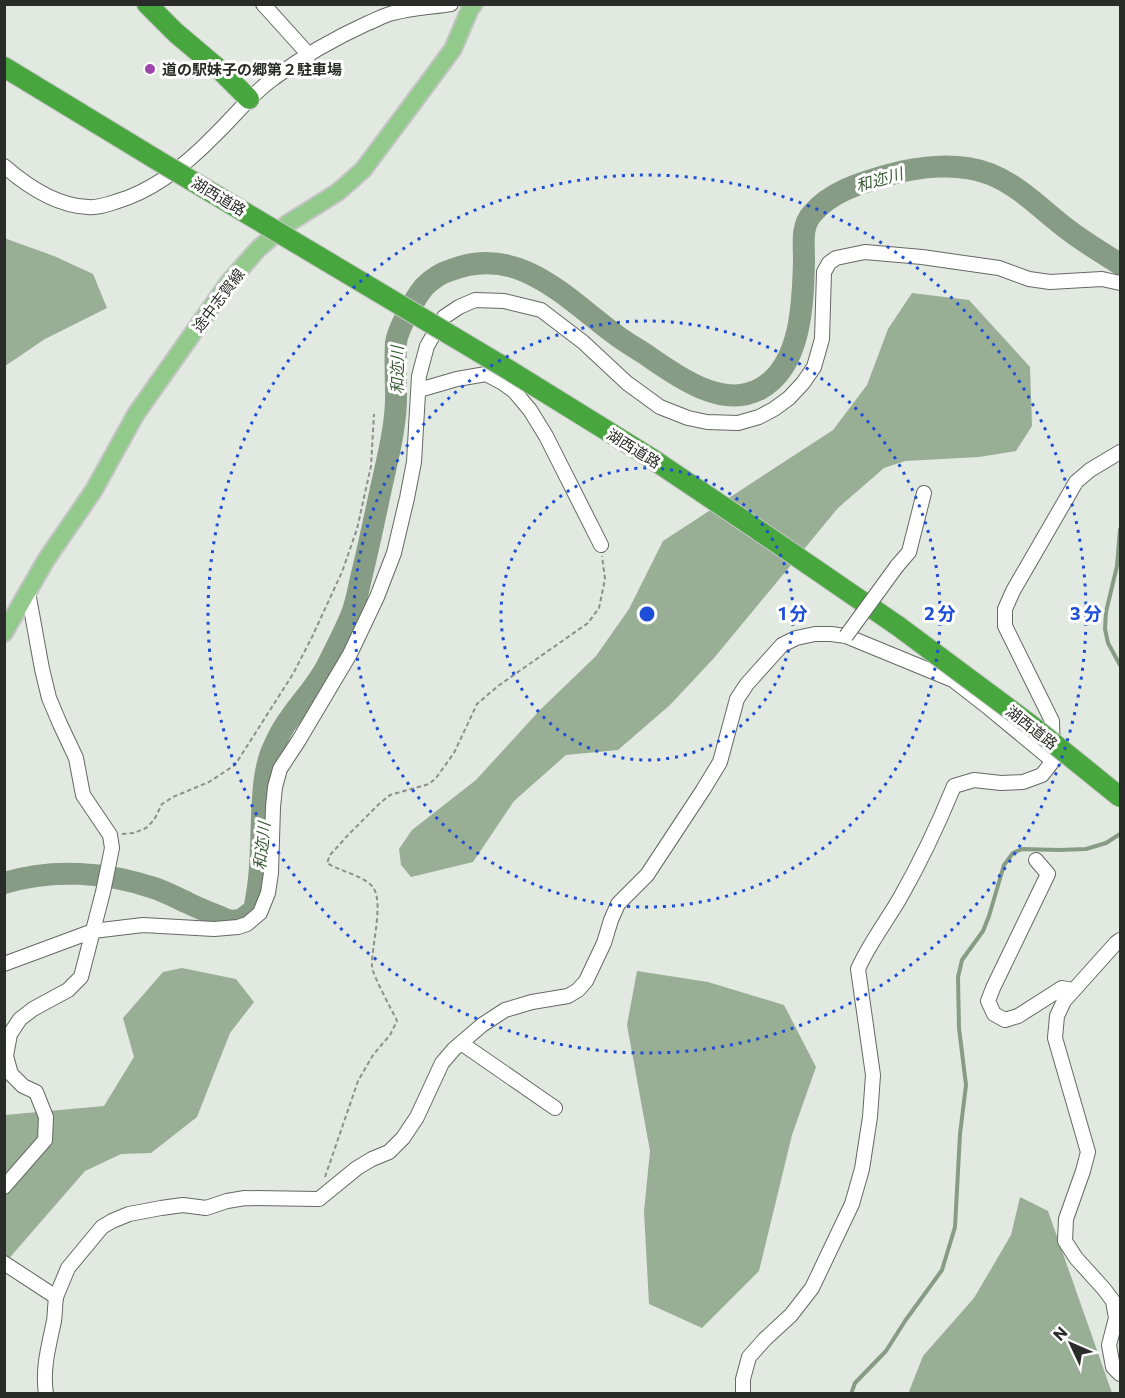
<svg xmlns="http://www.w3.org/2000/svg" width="1125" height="1398" font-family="Commissioner,'Noto Sans JP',sans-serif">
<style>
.forest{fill:#98ae95}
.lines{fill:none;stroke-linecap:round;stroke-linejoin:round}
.stream{stroke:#879c84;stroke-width:4}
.river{stroke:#879c84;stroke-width:22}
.minor-casing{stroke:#646963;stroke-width:16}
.major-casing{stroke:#c3c4c3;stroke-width:20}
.highway-casing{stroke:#c3c4c3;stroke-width:22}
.path{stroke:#8b908a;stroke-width:2;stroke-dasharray:4.5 3;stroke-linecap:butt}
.minor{stroke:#fff;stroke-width:14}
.major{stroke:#91ca8b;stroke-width:16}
.highway{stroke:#47a63e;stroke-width:20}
.minor-bridge-casing{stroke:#646963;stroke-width:16;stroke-linecap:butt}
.highway-bridge-casing{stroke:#c3c4c3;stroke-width:22;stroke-linecap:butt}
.minor-bridge{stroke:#fff;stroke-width:14}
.highway-bridge{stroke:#47a63e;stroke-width:20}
.ring{fill:none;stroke:#1d4ed8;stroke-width:3;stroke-dasharray:3 6}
.poi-dot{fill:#9f43ad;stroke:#fff;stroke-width:2}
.labels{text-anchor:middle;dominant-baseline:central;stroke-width:6;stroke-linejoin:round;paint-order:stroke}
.poi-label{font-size:15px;font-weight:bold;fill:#2a2c29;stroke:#fff;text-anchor:start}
.street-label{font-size:15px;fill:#2a2c29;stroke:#fff}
.water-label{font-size:16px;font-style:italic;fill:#385b35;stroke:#fff}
.centre{fill:#1d4ed8;stroke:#fff;stroke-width:3}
.ring-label{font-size:18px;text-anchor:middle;font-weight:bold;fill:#1d4ed8;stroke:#fff;stroke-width:6;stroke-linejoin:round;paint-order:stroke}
</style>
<rect width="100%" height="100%" fill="#e2e9e1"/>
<g class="forest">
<polygon points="4,238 54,256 93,274 107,308 45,339 5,366"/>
<polygon points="912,293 969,300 1030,367 1032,426 1016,451 979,457 905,461 884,468 838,508 714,658 670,705 618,750 566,755 514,801 473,862 411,877 401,865 399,849 412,830 476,780 540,710 596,656 629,609 663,541 833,430 867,385 888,329"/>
<polygon points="182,968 236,979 254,1002 230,1033 197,1117 151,1153 121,1154 85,1171 5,1263 5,1115 104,1106 134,1057 123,1018 163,972"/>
<polygon points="637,971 708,982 784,1005 816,1067 792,1135 759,1271 702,1328 649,1304 644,1211 650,1151 627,1025"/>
<polygon points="1020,1197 1048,1211 1112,1393 908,1394 923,1356 974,1298 1011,1235"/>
</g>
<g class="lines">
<g class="stream">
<polyline points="1120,529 1117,566 1106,612 1105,629 1108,643 1120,665"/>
<polyline points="851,1394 855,1383 886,1351 905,1321 942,1270 955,1227 960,1134 966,1085 959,1028 958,977 962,960 983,931 989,916 1004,865 1013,853 1022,849 1059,850 1086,849 1106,843 1120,834"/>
</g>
<path class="river" d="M4,883C53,868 106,872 154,888C166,892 177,898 188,903C202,910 216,915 230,921L241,920L254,910C261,879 261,848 262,816C263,795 264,772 271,753C276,741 282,728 290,718C302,701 317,685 327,666C335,650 344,633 351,616C356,604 358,591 361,578C368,550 374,521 380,493C387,460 397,425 396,391C396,375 395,359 396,343C397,330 415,298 424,287C431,280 441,273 451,270C517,244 564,296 612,332C622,340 634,347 645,354C675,375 722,410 760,389C802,366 803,301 804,260C804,245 801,226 812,214C831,191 861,183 888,175C919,166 959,162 990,174C1020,186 1042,210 1067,229C1084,242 1102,253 1120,264"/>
<g class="minor-casing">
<g id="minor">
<polyline points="263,4 309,55"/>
<path d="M4,166C27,186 56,206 88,207C97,208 106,205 115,202C154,191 187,164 215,135C235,116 251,94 274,78C302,57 335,38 368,23C376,20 384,15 393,13C412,8 432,7 451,4"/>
<polyline points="419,390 457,379 486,374 503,383 514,391 530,410 546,436 601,545"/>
<polyline points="897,566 909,552 924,493"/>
<polyline points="1036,860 1048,874 993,988 988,1001 994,1014 1005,1020 1018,1016 1062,988 1073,990"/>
<polyline points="1120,940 1116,943 1064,1001 1057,1016 1055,1038 1088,1152 1083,1171 1066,1219 1065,1241 1076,1258 1104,1289 1113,1301 1116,1318 1109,1345 1113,1367 1120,1374"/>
<polyline points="4,964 93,931 143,925 214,929 238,927 247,924 260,913 268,893 271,873 273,807 275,787 280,769 299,740 350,654 377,597 394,553 407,498 414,462 419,376 427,346 444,317 459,307 475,300 504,301 541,310 583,342 627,383 660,407 688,418 707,422 738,423 759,417 774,409 789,398 803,383 814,367 822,339 824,272 829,263 836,258 865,252 922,257 999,268 1029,279 1050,282 1102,279 1120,283"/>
<polyline points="461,1043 555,1108"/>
<polyline points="4,1187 45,1140 46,1117 36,1092 23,1086 11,1074 6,1056 10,1034 20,1019 33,1009 68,990 81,977 103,892 112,848 110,835 83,795 76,758 60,724 49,698 42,669 28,592"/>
<path d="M4,1263L56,1297C55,1305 55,1314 54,1321C49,1345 42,1369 46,1394"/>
<polyline points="56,1297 68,1268 102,1227 112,1221 129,1214 161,1208 183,1205 206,1208 227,1201 245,1198 319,1199 357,1168 372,1159 389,1152 403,1138 417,1117 442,1063 454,1049 482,1025 505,1010 532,1002 568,996 578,990 586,981 604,943 611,920 618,904 647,875 703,790 720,762 737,699 747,684 782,645 796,638 815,634 831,634 846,636 953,680 989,708 1053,761"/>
<path d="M743,1394V1379L749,1357L765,1339L791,1315L812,1288L852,1204L862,1169L870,1117L873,1075L858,969C869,944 886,922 900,898C921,861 938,825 954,786L974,780L1001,783L1023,782L1042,775L1053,761L1052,721L1005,626V609L1013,591L1076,482L1090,470L1120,452"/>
</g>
</g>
<g class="major-casing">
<polyline id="major" points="4,633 46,560 94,490 136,414 229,282 258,249 287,224 338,192 363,170 416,99 453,49 470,9 474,4"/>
</g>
<g class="highway-casing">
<g id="highway">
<polyline points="147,4 176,33 221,71 249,99"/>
<polyline points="4,67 157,160"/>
<polyline points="758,530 898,626"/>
</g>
</g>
<g class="path">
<polyline points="122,834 134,833 146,828 154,820 162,804 173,797 209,782 235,765 293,674 312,637 342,572 357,529 371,466 374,414"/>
<path d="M325,1177L358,1081L373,1055L390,1035L397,1021C392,1010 373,976 372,967C371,947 385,900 372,886C362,875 339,871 327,863L330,855L349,834L379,804L390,795L429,784L436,778L454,753L477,704L498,686L588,623L599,608L605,579L602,556"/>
</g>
<use href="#minor" class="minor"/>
<use href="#major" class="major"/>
<use href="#highway" class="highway"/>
<g class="minor-bridge-casing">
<polyline id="minor-bridge" points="846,636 897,566"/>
</g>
<g class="highway-bridge-casing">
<g id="highway-bridge">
<polyline points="157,160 509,370 651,458 758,530"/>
<polyline points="898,626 1031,725 1120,797"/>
</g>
</g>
<use href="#minor-bridge" class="minor-bridge"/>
<use href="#highway-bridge" class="highway-bridge"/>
</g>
<g class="ring">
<circle cx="647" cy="614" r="146"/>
<circle cx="647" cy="614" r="293"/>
<circle cx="647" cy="614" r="439"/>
</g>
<circle class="poi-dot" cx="150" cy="69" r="6"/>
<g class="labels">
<g class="poi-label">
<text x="162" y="69">道の駅妹子の郷第２駐車場</text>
</g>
<g class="street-label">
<text transform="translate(219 196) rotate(31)">湖西道路</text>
<text transform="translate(218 300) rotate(-53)">途中志賀線</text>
<text transform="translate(634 448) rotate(32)">湖西道路</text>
<text transform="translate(1032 727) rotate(38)">湖西道路</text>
</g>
<g class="water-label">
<text transform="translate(879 179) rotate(-16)">和迩川</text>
<text transform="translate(396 370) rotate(-90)">和迩川</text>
<text transform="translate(261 846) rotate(-84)">和迩川</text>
</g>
</g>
<circle cx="647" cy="614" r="9" class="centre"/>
<g class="ring-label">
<text x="793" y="620">1 分</text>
<text x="940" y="620">2 分</text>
<text x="1086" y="620">3 分</text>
</g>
<rect width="1125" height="1398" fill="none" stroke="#2a2c29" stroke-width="12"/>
<g transform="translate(1071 1344) rotate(314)" stroke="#ffffff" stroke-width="4.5" paint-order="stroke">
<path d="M0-4.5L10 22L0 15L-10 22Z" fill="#2a2c29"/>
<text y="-9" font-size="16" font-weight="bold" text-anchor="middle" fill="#2a2c29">N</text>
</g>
</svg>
